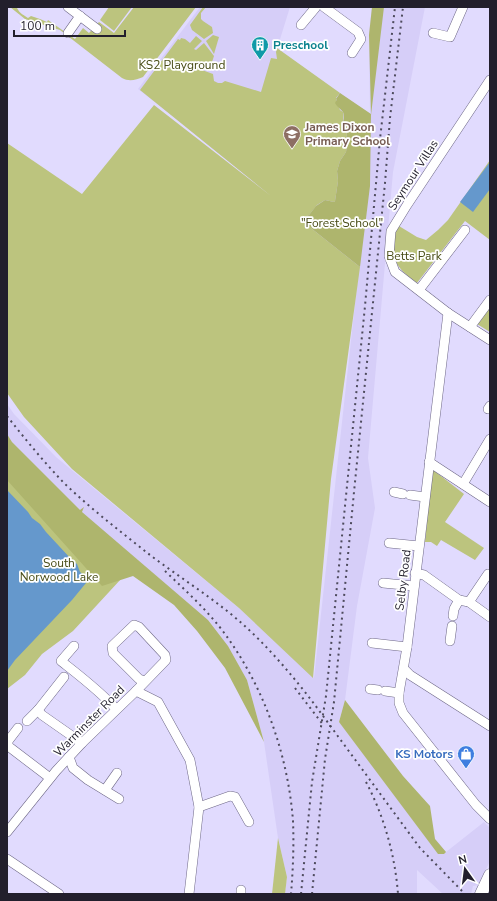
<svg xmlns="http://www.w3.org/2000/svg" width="497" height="901" font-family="'Nunito Sans',sans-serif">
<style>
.built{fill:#d6cef8}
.green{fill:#bcc47e}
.forest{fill:#aeb56d}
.water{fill:#6598cc}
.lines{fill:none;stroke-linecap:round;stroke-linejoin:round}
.minor-casing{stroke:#6e6887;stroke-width:10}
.major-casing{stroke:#6e6887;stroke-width:13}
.minor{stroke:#fff;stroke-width:9}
.major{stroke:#fff;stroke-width:12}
.rail{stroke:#4e4b5d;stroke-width:2;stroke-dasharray:2 4;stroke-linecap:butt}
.labels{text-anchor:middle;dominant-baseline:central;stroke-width:3.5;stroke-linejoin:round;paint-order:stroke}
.culture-label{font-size:12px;font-weight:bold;fill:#0d838f;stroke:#fff;text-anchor:start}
.park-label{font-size:12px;fill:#484c16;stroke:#fff}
.education-label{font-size:12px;font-weight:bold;fill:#785e54;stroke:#fff;text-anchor:start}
.street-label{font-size:12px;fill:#221f2c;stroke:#fff}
.shop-label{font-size:12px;font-weight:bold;fill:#366cbe;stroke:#fff;text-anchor:end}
</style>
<rect width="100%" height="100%" fill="#e1dbfe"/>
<polygon class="built" points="200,7 290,7 277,49 370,114 369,33 372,7 425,7 393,172 368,458 375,508 357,606 345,700 339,722 446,852 484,822 490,828 490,861 478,885 473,886 471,894 443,894 417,870 417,894 285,894 287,877 278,838 264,742 247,680 228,646 208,620 80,511 12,442 7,434 7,404 14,414 56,457 239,608 314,678 359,267 170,114 138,89"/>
<g class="green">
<path d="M10,7H14L17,8C20,14 24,15 28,18L31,16L40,19L47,22L48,20L75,39L83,28L89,33L99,22L114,33L134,7H196L143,77C136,80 129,82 122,78L60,30L25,19Z"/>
<polygon points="109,7 132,7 114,31 100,20"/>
<polygon points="203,7 206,7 201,13 201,19 203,21 212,27 213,33 204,39 192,30 190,25"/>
<polygon points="213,35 219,37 214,54 206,41"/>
<path d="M196,36L202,41L194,49L196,50L204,43L214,56L210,68L207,69L204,67L202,70L213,74L214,81L218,83H222L225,81L261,92L271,58L277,59L276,52L277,48L340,93L336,98L337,99L336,101L340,110L343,112C344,116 343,117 343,121C343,126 345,130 347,134L346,138L347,145L346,152L340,161L337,171L338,181L335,201L334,202L325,200L317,205L309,215L304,217L302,221L360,267L331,479L313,678L239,608L72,469L24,417L7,393V143L82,194L154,105L271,196L140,90L178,39L180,40L181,38L185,39L190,43Z"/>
<path d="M490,160V240L465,221L417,283C402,272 392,264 393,244C393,241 393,237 394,235C395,232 398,229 399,226L417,237L426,240L438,230L448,220Z"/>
<polygon points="489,306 490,308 490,332 477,324"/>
<polygon points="7,438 133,566 73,631 42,654 25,675 7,689"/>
<polygon points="432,469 464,494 445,522 484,548 475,560 441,540 437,546 431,542 425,542"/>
<polygon points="278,838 287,877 285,894 272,894"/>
</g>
<g class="forest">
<path d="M372,7H384L371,115L370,186L360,267L302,221L304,217L309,215L316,206L325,200L334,202L335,201L338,181L337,171L340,161L346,152L347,145L346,138L347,134C346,130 344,128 343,125C343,120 345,116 343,112C341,109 337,107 335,103L337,99H336L340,93L371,114L369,35Z"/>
<polygon points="7,434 12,442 80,510 84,507 82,512 208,620 228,646 247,680 264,742 225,668 197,631 174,605 133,576 102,586 7,480"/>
<polygon points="345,700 403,776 430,806 435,839 446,852 444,854 438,854 339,722"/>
</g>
<g class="water">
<polygon points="490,162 490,189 473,212 460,202"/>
<polygon points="7,490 28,512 32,518 40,524 46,532 72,560 77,564 80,572 85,576 86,583 72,600 15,660 7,671"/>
</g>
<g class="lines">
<g class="minor-casing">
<g id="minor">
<polyline points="68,7 97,29"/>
<polyline points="324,7 358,32 361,39 352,53"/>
<polyline points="301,25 316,7"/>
<polyline points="68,33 80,16"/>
<polyline points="433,33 450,37 463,7"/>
<polyline points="490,80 407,205 391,231 389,256 395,272 448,313 490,340"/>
<polyline points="419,290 465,230"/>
<polyline points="448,313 407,647 399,693 399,703 403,713 476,805 490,819"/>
<polyline points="470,327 490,300"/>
<polyline points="488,409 490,406"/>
<polyline points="429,462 490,502"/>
<polyline points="463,484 490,439"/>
<polyline points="394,492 403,494"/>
<polyline points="410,495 425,497"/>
<polyline points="389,543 419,546"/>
<polyline points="415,573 424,575 459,600 469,602 490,617"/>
<polyline points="383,583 414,586"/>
<polyline points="469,602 488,574"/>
<polyline points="453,616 454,609 459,600"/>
<polyline points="450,641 452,626"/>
<polyline points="372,643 407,647"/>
<path d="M74,646L61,661C80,676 100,691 116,709"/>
<polyline points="404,669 410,675 490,726"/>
<polyline points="64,677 38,710 42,715 82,743"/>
<polyline points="370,689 378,690"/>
<polyline points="136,691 166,660 165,655 139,627 134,625 112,646 113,653 139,679 144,681"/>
<polyline points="385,691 399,693"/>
<polyline points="27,721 38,710"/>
<polyline points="18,728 8,741 8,746 50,778"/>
<polyline points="69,757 73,768 88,780 119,799"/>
<polyline points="105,790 117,773"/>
<polyline points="199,807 230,796 235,797 249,822"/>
<polyline points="7,832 56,771 82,743 136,691 158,702 190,760 199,807 189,894"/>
<polyline points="7,859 59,894"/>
<polyline points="241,894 241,890"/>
</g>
</g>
<g class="major-casing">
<polyline id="major" points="481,894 490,875"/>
</g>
<use href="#minor" class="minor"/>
<use href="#major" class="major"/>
<g class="rail">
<path d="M7,416C25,439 44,462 64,483C91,509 121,532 150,555C179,577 210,596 238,620C266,644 293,676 315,705L420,848L465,894"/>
<path d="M165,571C185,590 205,608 222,630C263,684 288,754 293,821C294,845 293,870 291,894"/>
<polyline points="295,688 324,726"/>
<path d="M366,782C384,816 395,855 398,894"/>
<polyline points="301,894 312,782 326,696 365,306 380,139 395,7"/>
<polyline points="312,894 325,759 334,702 354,492 385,183 390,118 403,7"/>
</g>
</g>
<defs>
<g id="building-pin" transform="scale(0.9)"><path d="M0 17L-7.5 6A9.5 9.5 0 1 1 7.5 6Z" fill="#0f9aa8" stroke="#fff"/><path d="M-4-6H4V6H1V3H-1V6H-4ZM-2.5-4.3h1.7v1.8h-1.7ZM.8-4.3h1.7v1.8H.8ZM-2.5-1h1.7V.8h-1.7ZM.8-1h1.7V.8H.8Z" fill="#fff"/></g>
<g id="school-pin" transform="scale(0.9)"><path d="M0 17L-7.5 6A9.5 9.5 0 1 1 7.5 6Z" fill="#8d6e63" stroke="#fff"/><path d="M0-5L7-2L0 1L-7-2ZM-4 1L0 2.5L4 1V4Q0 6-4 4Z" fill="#fff"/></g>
<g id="shop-pin" transform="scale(0.9)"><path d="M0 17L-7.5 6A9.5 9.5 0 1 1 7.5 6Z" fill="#3f7fe0" stroke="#fff"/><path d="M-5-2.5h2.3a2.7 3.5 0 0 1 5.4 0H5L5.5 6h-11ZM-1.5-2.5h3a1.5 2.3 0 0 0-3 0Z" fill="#fff"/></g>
</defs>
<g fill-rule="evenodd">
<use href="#building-pin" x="260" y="45"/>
<use href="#school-pin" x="292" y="134"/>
<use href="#shop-pin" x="466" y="754"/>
</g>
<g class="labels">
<g class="culture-label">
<text x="273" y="45">Preschool</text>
</g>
<g class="park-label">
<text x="182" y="65">KS2 Playground</text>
<text x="342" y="223">"Forest School"</text>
<text x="414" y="256">Betts Park</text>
<text x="59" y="563">South<tspan x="59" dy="14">Norwood Lake</tspan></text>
</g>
<g class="education-label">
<text x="305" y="127">James Dixon<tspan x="305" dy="14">Primary School</tspan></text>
</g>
<g class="street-label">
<text transform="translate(413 175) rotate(-57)">Seymour Villas</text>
<text transform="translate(403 580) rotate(-83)">Selby Road</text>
<text transform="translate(89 721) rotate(-45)">Warminster Road</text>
</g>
<g class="shop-label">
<text x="453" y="754">KS Motors</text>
</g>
</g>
<rect width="497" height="901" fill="none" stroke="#221f2c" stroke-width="16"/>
<g transform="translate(465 869) rotate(346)" stroke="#ffffff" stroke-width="3" paint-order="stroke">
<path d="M0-3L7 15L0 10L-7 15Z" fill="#221f2c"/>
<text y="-6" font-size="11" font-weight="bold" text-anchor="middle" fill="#221f2c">N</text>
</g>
<path d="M14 30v6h111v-6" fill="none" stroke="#221f2c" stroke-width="2"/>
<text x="20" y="30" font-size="12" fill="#221f2c" stroke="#ffffff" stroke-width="3" paint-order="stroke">100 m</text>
</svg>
